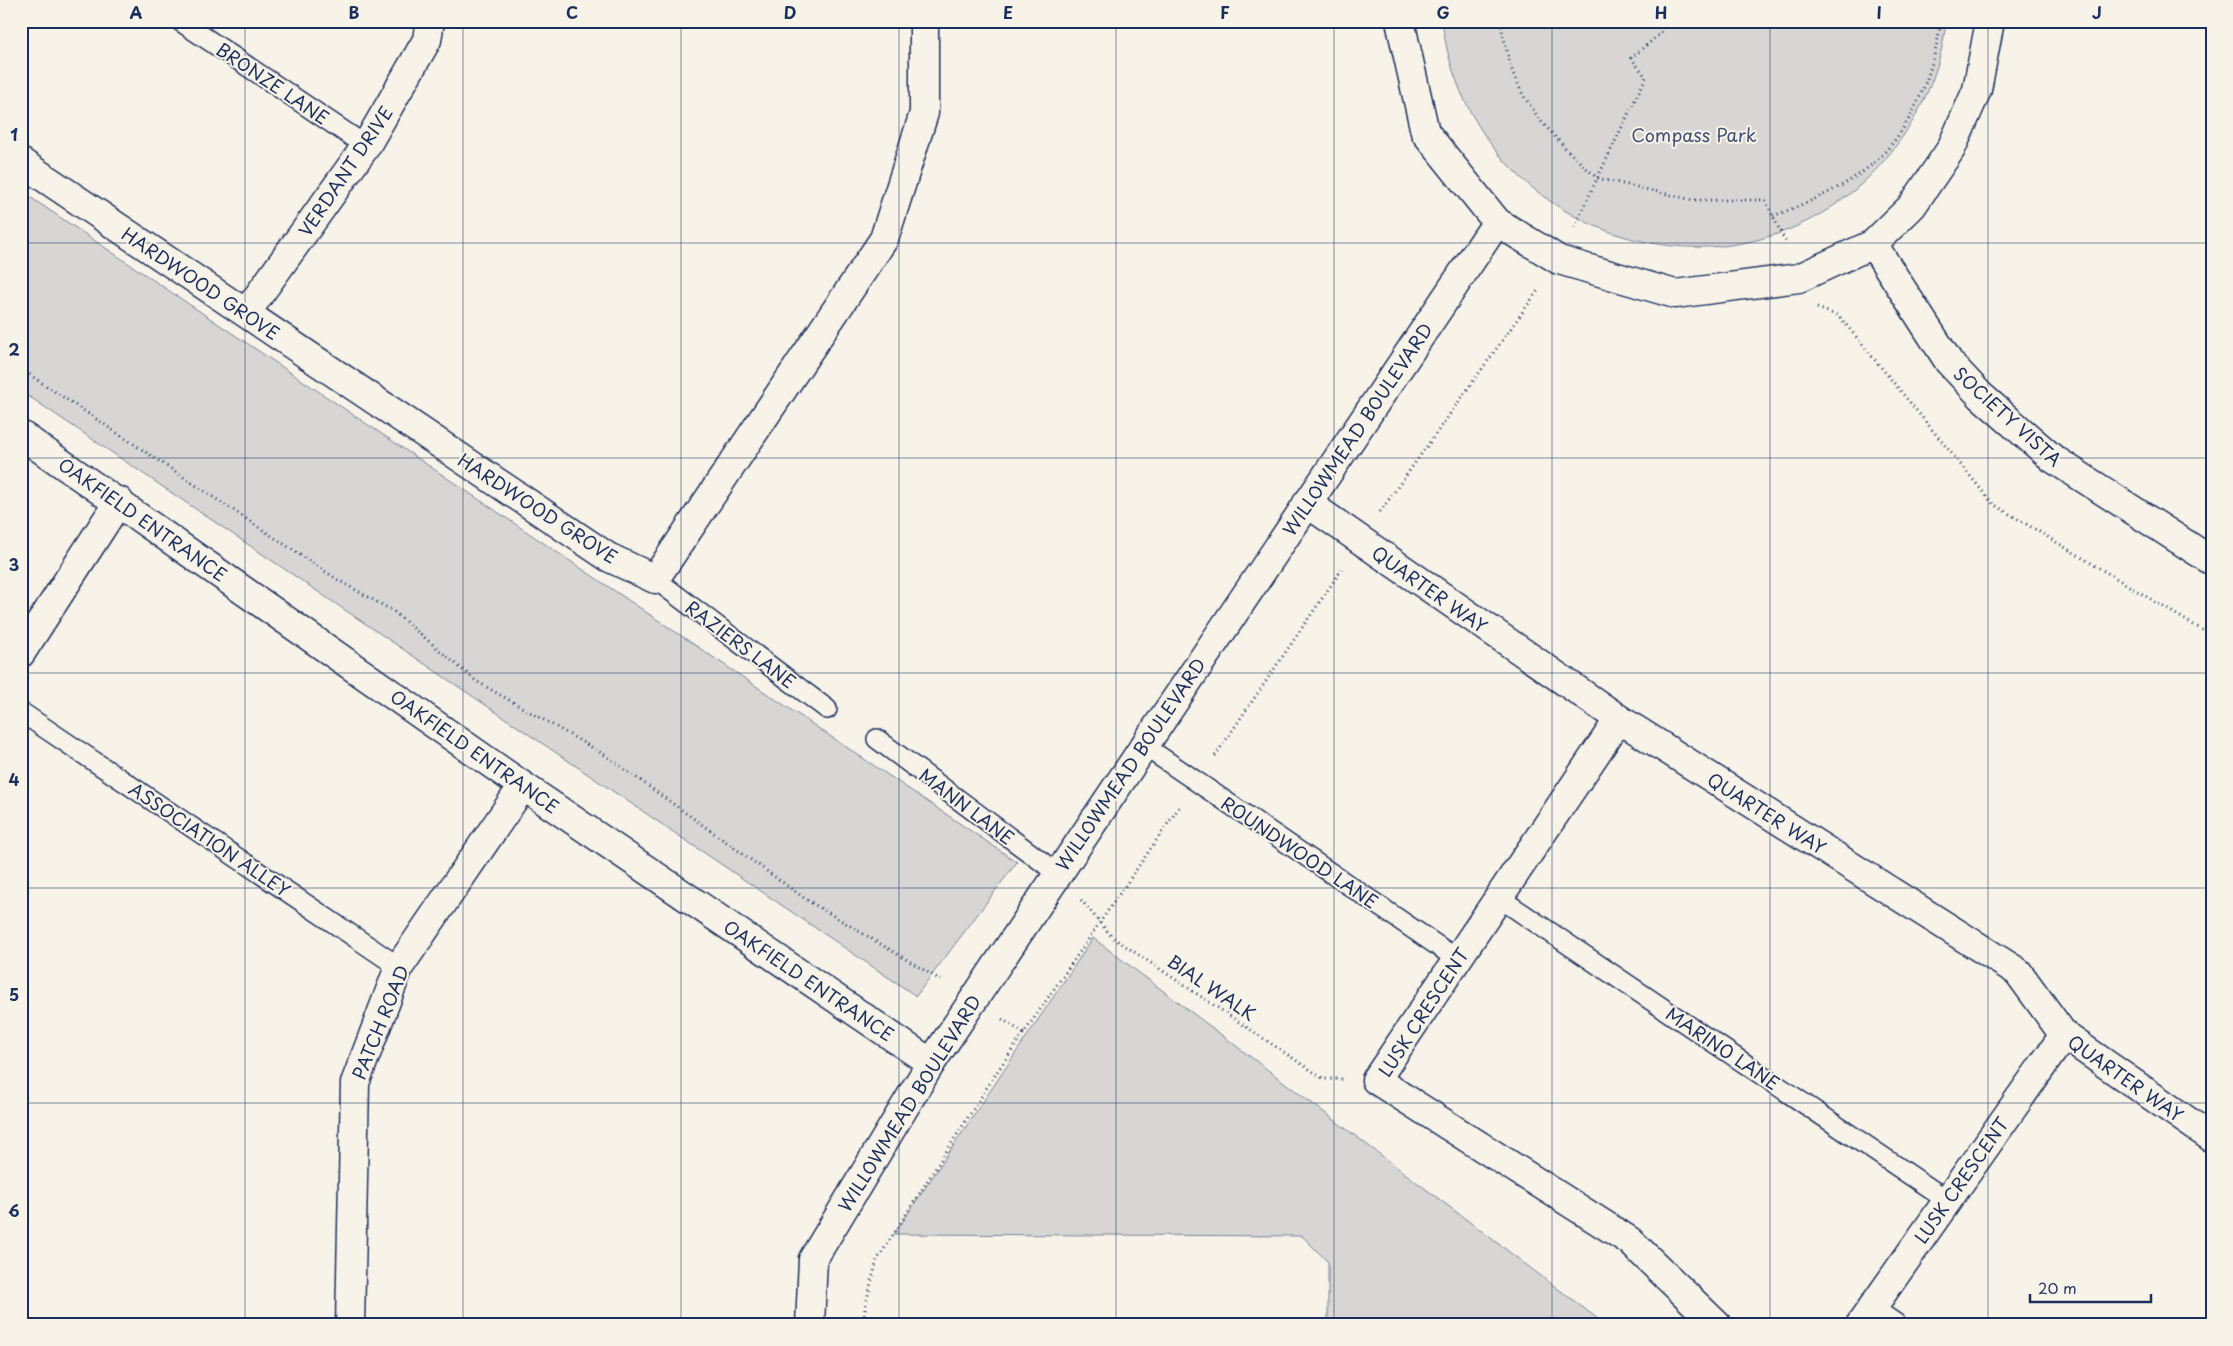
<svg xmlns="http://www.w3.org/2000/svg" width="2233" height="1346" font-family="'Playpen Sans',sans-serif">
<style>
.green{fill:#d7d6d4;stroke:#798299}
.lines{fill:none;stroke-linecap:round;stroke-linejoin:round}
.lane-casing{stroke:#1b2f5e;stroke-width:22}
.street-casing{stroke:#1b2f5e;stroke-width:31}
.path{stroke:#1b2f5e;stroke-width:3;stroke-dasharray:1 4;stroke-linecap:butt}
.lane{stroke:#f7f3e8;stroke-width:19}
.street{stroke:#f7f3e8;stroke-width:28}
.grid{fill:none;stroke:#1b2f5e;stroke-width:1;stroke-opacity:0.55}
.labels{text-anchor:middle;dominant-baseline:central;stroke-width:4;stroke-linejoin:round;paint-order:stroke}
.street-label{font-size:18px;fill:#1b2f5e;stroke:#f7f3e8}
.park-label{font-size:18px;fill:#415076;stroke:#f7f3e8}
.neatline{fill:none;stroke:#1b2f5e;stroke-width:2}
.grid-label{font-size:16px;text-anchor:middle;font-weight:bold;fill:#1b2f5e}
</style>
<rect width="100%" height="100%" fill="#f7f3e8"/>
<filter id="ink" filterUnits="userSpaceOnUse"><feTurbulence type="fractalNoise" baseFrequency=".02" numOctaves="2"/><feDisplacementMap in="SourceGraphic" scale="10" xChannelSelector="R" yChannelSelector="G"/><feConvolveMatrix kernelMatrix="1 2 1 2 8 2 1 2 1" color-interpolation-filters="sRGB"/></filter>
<g filter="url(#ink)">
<g class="green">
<path d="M1442,21H1946C1942,65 1924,108 1898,143C1761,331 1471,249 1442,21Z"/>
<polygon points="21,191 1017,862 916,996 21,391"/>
<polygon points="1093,938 1606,1325 1328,1325 1328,1262 1302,1236 894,1234"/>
</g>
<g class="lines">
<g class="lane-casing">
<g id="lane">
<polyline points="180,21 366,146"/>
<polyline points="655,579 827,709"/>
<polyline points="21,712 399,967"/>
<polyline points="877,739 1057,873"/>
<polyline points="1143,745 1457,959"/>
<polyline points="1498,897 1947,1200"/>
<polyline points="1872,1307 1898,1325"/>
</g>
</g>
<g class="street-casing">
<g id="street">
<polyline points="1400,21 1425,132 1497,222 1559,260 1675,294 1799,278 1873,244 1912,206 1951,149 1977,90 1990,21"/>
<polyline points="21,162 608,557 655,579 884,239 924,113 924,21"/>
<polyline points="1873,244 1949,362 1981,396 2052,458 2212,561"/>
<polyline points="246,313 366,146 427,40 430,21"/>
<polyline points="21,435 523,786 931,1063"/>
<polyline points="1307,503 1619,719 2018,972 2064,1035 2212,1138"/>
<polyline points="21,653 119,501"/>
<polyline points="1619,719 1376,1080 1630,1241 1717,1325"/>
<polyline points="350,1325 355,1083 399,967 523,786"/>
<polyline points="810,1325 813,1259 931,1063 1497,222"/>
<polyline points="1860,1325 2064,1035"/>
</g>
</g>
<g class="path">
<polyline points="1500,21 1511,68 1523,95 1540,120 1568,151 1597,178 1693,200 1765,200 1787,245"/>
<path d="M1773,216C1805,204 1837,191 1865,170C1910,136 1933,76 1941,21"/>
<polyline points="1574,227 1646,77 1631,58 1661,33 1655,21"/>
<polyline points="1817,308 1839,316 1993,504 2212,636"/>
<polyline points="21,369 338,580 393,611 476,681 605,755 807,900 944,982"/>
<polyline points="1380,512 1539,289"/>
<polyline points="1215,756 1342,569"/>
<polyline points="1081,900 1112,937 1324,1079 1342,1079"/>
<polyline points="1002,1019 1025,1034"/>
<polyline points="864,1325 865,1307 877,1260 997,1072 1180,806"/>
</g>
<use href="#lane" class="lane"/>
<use href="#street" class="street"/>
</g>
</g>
<path class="grid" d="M245,21V1325M463,21V1325M681,21V1325M899,21V1325M1116,21V1325M1334,21V1325M1552,21V1325M1770,21V1325M1988,21V1325M21,243H2212M21,458H2212M21,673H2212M21,888H2212M21,1103H2212"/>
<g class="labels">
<g class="street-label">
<text transform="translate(273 83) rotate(34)">BRONZE LANE</text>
<text transform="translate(345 171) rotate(-56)">VERDANT DRIVE</text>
<text transform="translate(201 283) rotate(34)">HARDWOOD GROVE</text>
<text transform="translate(2008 416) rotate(42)">SOCIETY VISTA</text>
<text transform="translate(1357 429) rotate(-56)">WILLOWMEAD BOULEVARD</text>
<text transform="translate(538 508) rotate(33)">HARDWOOD GROVE</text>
<text transform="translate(143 519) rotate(35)">OAKFIELD ENTRANCE</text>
<text transform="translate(1430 589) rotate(35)">QUARTER WAY</text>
<text transform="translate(741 644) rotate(37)">RAZIERS LANE</text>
<text transform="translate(475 751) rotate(35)">OAKFIELD ENTRANCE</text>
<text transform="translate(1130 764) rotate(-56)">WILLOWMEAD BOULEVARD</text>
<text transform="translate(967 806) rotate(37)">MANN LANE</text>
<text transform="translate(1767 813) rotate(32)">QUARTER WAY</text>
<text transform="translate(210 839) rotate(34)">ASSOCIATION ALLEY</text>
<text transform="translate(1300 852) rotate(34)">ROUNDWOOD LANE</text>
<text transform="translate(809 980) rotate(34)">OAKFIELD ENTRANCE</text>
<text transform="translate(1212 987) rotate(34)">BIAL WALK</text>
<text transform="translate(1423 1012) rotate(-57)">LUSK CRESCENT</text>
<text transform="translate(380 1022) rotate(-68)">PATCH ROAD</text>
<text transform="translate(1723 1048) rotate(34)">MARINO LANE</text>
<text transform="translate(2126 1078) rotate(35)">QUARTER WAY</text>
<text transform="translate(909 1103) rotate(-58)">WILLOWMEAD BOULEVARD</text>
<text transform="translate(1961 1180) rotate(-55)">LUSK CRESCENT</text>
</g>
<g class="park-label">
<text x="1694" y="134">Compass Park</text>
</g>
</g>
<rect width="2233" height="1346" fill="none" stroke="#f7f3e8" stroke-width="55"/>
<path d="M2030 1294v8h121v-8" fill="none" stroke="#1b2f5e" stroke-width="2.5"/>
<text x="2038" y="1294" font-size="15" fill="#1b2f5e" stroke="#f7f3e8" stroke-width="4" paint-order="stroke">20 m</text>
<rect x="28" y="28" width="2178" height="1290" class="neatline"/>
<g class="grid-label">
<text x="136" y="19">A</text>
<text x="354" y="19">B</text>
<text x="572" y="19">C</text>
<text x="790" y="19">D</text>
<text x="1008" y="19">E</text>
<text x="1225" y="19">F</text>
<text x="1443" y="19">G</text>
<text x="1661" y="19">H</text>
<text x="1879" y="19">I</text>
<text x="2097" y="19">J</text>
<text x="14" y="141">1</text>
<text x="14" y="356">2</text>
<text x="14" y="571">3</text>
<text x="14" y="786">4</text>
<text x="14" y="1001">5</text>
<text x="14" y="1217">6</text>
</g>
</svg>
